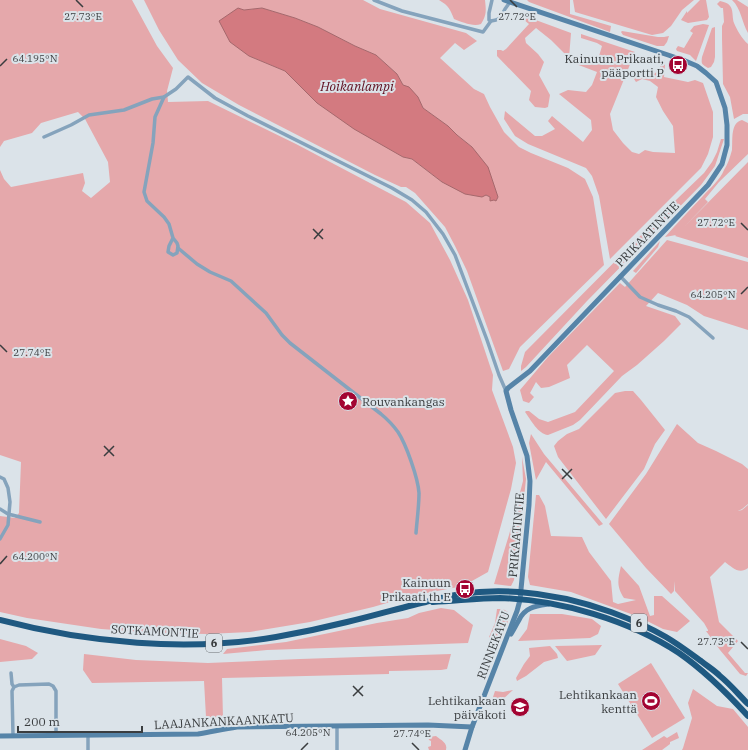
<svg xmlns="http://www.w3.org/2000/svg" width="748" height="750" font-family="'IBM Plex Serif',serif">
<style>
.green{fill:#e5a8ab;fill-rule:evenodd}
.water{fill:#d37a80;stroke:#a5686c}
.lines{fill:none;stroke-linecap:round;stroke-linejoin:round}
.street{stroke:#85a3bc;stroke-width:3.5}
.secondary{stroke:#5684a8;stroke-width:5}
.highway{stroke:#1f5981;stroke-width:6}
.ticks{fill:none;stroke:#3a3d3f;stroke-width:1.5}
.labels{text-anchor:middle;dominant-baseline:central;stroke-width:4;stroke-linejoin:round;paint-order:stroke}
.shield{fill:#dbe3e9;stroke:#6a6f72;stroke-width:1}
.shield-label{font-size:11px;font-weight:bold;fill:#3a3d3f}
.poi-label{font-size:12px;fill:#3a3d3f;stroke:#dbe3e9;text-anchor:end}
.street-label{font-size:12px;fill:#3a3d3f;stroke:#dbe3e9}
.water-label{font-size:13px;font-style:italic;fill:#5e0d1e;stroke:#dbe3e9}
.ticks-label{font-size:10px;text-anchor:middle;fill:#3a3d3f;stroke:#dbe3e9;stroke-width:4;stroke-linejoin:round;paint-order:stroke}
</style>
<rect width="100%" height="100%" fill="#dbe3e9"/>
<g class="green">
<polygon points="0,0 132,0 157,46 173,68 167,91 168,102 208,101 296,144 406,202 430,223 450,260 468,300 493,375 492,390 513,447 516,463 511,489 488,572 463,586 411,596 373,607 310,622 250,632 207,634 156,633 101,629 27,618 0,612 0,516 15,518 19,513 21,462 0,455 0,170 4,179 11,187 83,173 85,183 82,191 91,198 110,182 108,162 85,119 78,112 41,123 32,133 4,141 0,147"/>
<path d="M144,0H363L380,9L466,33L477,41L464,50L455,43L440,58L474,89L484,94L490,107L504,132L519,147L531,153L568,168L585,179L593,197L604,265L520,347L509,369L503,371L467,271L455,246L445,227L415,193L406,187H401L375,175L239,105L202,83L178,60L159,30ZM238,8L244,10L262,8L295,18L318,27L355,46L376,55L397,74L403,85L418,97L423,108L448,126L457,135L472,147L498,197L496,201L486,195L442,182L412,159L403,157L317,103L285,71L249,56Z"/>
<path d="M439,0H485C486,10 487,15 481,24C473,27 462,22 454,19C450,9 449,6 439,0Z"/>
<polygon points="527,0 570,0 570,14 611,26 610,32 529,2"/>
<polygon points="573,0 694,0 682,10 671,26 663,33 652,35 575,12"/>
<polygon points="700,0 706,0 709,17 707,20 688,23 681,20 687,11 687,13"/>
<path d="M732,0H737L748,7V33C742,23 741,8 732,0Z"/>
<path d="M720,1C736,4 731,13 734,23C737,30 742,39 748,44V114H743L734,119L730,97L723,84L722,38V26L724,22L723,8H721L717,4Z"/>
<polygon points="514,12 571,33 569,58 551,40 536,28 525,38 526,43 538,54 544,62 539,75 550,95 548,107 545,108 535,107 529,100 531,91 497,56 497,50 501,50 503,51 506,49 529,24 519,16 515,17 512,13"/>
<polygon points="703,24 709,25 696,61 690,55 677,51 676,49 678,46 684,48 693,33 690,31 694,26"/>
<path d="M715,27V57L714,62L711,67L708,68C702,64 701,65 702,57L712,28Z"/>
<polygon points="622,31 658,37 664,37 669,36 667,42 664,46 657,46 623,35 621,32"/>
<polygon points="581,34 635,52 610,114 613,130 623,143 632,152 639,154 645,150 653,152 675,153 673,126 663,111 656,97 658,87 650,81 642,79 636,82 634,79 638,70 654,74 660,69 661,62 665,65 664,77 688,82 695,80 703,83 713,112 713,137 708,154 701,168 610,259 599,196 592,176 586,168 528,144 515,136 504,119 505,111 535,136 542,136 555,129 548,121 552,116 583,142 592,130 591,120 559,94 568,90 586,92 592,85 597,72 576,64 579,58 597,63 602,46 597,43 581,38"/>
<path d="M742,120L748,123V154L719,182L705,199L708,202L684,227L748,162V258L675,236L676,235L665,237C677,223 690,210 703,196C710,188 720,180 724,170C728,164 730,157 732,150C733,140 730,123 742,120Z"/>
<polygon points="721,139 724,139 715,166 701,185 587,301 526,367 521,371 521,366 525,352 677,199 704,173 712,162 717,152"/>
<path d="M667,240L748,262V330L704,316L687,305L658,293L646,306L675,316L681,324L664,341L637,365L622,376L580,420L573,425L548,435C538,434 531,420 525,412L526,411H529L539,419L548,422L575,412L614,371L587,345L567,365L570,378L549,387L541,388L536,382L530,393L534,397L529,403L523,401L520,390L548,357L620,283L625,287Z"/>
<polygon points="660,241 658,247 636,273 633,271"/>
<polygon points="625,391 633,391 641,400 665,430 655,444 644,469 606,519 558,457 554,446 558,441 567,434 579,429 615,393"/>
<path d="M677,424L698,443L716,451L742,464L748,469V504L742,509L738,511L742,510L748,505V568C739,575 732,567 725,562L710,577L719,622L738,641L728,653L745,673H748L746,676L740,674L720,650L706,631H708V630L704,623L675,591V581L674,591L671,594L646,568L609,524L646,474Z"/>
<polygon points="531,434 544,454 603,524 599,526 546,462 536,480 529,443"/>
<polygon points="522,457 526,479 522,516 514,580 511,586 494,584 509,535 523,481"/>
<path d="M536,495H539L545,506L551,536L582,537L589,552L611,581L613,602L618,604L636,600L624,598C616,586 618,579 621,566L639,586L650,616L654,615V596H662L690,621L677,632L663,629L639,617L571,592L530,585L528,577Z"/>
<polygon points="441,608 454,610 473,625 468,643 267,650 223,654 227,649 286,642 377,623 408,618 419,613"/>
<polygon points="497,609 503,609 508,612 508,622 500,639 494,641 489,637 495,623"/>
<polygon points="530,614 562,614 592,619 601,626 598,634 590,638 518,641 527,629"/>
<polygon points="0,639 26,646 38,653 32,659 0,662"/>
<polygon points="602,645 595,655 567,661 555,646"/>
<polygon points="550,646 557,654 558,658 544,662 526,676 517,681 516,678 524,664 530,656 529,648"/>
<polygon points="84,654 136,660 208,663 300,659 451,654 447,669 441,670 389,671 389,674 222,678 223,718 206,717 204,681 92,683 83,670"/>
<polygon points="651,663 685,718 652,738 618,684"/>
<polygon points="693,689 717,706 733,709 748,727 748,750 682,750 683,748 692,718 688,703"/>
<polygon points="513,690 502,700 499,700 493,697 495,691 503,692"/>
<polygon points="677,732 679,738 670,742 670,744 662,750 642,750 664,736 667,738"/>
<path d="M436,736C441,740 448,743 446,750H429L428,747L431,746V741L429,740L428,737Z"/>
</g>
<polygon class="water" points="238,8 244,10 262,8 295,18 318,27 355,46 376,55 397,74 403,85 409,87 418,97 423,108 448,126 457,135 472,147 488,167 498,197 496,201 494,200 490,201 490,197 486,195 482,197 465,194 442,182 412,159 403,157 354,129 317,103 285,71 249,56 230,42 219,21"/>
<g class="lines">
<g class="street">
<polyline points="374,0 402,11 483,32 491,21 496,20 500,18 505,9 510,2"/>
<polyline points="491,21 489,20 489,13 492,0"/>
<polyline points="164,97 155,117 153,143 144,192 147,201 164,217 169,224 173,238 177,243 178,246 177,253 173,255 168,252 169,246 173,238"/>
<polyline points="44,137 71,125 89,115 124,110 152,99 164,97 176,89 188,77 215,98 248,116 392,188 412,200 426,212 443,234 455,255 487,340 499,375 506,391"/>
<path d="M178,248L197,264L210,272L231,281L266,313L282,335L290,343L381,414C387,419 393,425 398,432C406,444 418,478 419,493C419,506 417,520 416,533"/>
<polyline points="620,276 640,297 658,305 676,311 689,317 713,338"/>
<polyline points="0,477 4,479 8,488 10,502 8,525 0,539"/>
<polyline points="0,509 8,514 40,522"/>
<polyline points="11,673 12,684 14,687"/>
<polyline points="337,726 337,750"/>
<polyline points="13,735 12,691 14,687 19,685 49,684 53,686 56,691 56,735"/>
<polyline points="88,735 88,750"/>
</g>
<g class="secondary">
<path d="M511,634C514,629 516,625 519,620C525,607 536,606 549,604"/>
<path d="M0,736L198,734C211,732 223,729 237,727L428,725L472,727"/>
<polyline points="465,750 472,727 517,611 520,600 529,505 530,481 527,456 511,410 506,391 508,388 530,371 708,185 722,164 727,145 727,125 725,108 716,82 706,73 697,66 683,60 504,0"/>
</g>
<g class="highway">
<path d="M433,602C456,601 478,598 500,598C560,600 629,620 679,653C705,671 727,693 748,716"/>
<path d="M0,620C87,643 187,652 276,637C299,633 323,628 347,622C373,616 399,608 426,602C486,583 552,591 611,612C630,619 649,627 666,637C678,644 690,653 701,661C707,666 714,670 720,676C730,684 739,695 748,704"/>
</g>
</g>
<path class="ticks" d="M76,0L83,7M510,0L517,7M0,66L7,59M741,223L748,230M313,229L323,239M314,239L323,229M741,294L748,287M0,345L7,352M104,446L114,456M104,456L114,446M562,469L572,479M562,479L572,469M0,564L7,556M741,642L748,649M353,686L363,696M353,696L363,686M412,743L419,750M301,750L308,743"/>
<defs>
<g id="bus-disc" transform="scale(1)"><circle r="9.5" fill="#a30432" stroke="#dbe3e9"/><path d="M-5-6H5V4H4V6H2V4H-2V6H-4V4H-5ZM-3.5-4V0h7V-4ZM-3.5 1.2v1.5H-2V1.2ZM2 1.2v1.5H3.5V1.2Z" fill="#fff"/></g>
<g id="sight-disc" transform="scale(1)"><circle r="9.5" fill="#a30432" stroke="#dbe3e9"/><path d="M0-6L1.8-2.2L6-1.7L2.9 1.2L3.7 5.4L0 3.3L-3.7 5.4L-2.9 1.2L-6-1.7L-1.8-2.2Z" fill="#fff"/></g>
<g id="stadium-disc" transform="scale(1)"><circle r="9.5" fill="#a30432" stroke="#dbe3e9"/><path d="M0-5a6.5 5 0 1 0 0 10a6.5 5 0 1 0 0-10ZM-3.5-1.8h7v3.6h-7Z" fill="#fff"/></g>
<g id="school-disc" transform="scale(1)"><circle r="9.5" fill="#a30432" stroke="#dbe3e9"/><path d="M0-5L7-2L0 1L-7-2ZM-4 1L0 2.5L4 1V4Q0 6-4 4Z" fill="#fff"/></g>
</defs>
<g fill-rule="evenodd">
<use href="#bus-disc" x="678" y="65"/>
<use href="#sight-disc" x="348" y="401"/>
<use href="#bus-disc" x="465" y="589"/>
<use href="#stadium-disc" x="651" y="701"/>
<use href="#school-disc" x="520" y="707"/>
</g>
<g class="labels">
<g class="shield">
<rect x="631" y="614" width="16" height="18" rx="3"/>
<rect x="206" y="634" width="16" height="18" rx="3"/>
</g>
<g class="shield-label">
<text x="639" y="623">6</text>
<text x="214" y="643">6</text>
</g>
<g class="poi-label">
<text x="664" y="58">Kainuun Prikaati,<tspan x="664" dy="14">pääportti P</tspan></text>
<text x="362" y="401" text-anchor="start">Rouvankangas</text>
<text x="451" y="582">Kainuun<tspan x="451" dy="14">Prikaati th E</tspan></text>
<text x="637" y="694">Lehtikankaan<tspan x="637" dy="14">kenttä</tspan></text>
<text x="506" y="700">Lehtikankaan<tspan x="506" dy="14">päiväkoti</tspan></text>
</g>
<g class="street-label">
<text transform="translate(647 234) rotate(-46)">PRIKAATINTIE</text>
<text transform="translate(516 535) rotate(-85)">PRIKAATINTIE</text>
<text transform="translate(155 631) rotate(3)">SOTKAMONTIE</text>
<text transform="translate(493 645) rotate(-69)">RINNEKATU</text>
<text transform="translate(224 721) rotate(-3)">LAAJANKANKAANKATU</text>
</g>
<g class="water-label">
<text x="357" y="86">Hoikanlampi</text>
</g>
</g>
<g class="ticks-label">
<text x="83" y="20">27.73°E</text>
<text x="517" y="20">27.72°E</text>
<text x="35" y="62">64.195°N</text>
<text x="716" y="226">27.72°E</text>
<text x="713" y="298">64.205°N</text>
<text x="32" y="356">27.74°E</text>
<text x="35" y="560">64.200°N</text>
<text x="716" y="645">27.73°E</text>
<text x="308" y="736">64.205°N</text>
<text x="412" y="737">27.74°E</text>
</g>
<path d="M18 726v6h124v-6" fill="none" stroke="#3a3d3f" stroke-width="2"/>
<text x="24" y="726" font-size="12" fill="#3a3d3f" stroke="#dbe3e9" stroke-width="3" paint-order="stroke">200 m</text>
</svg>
